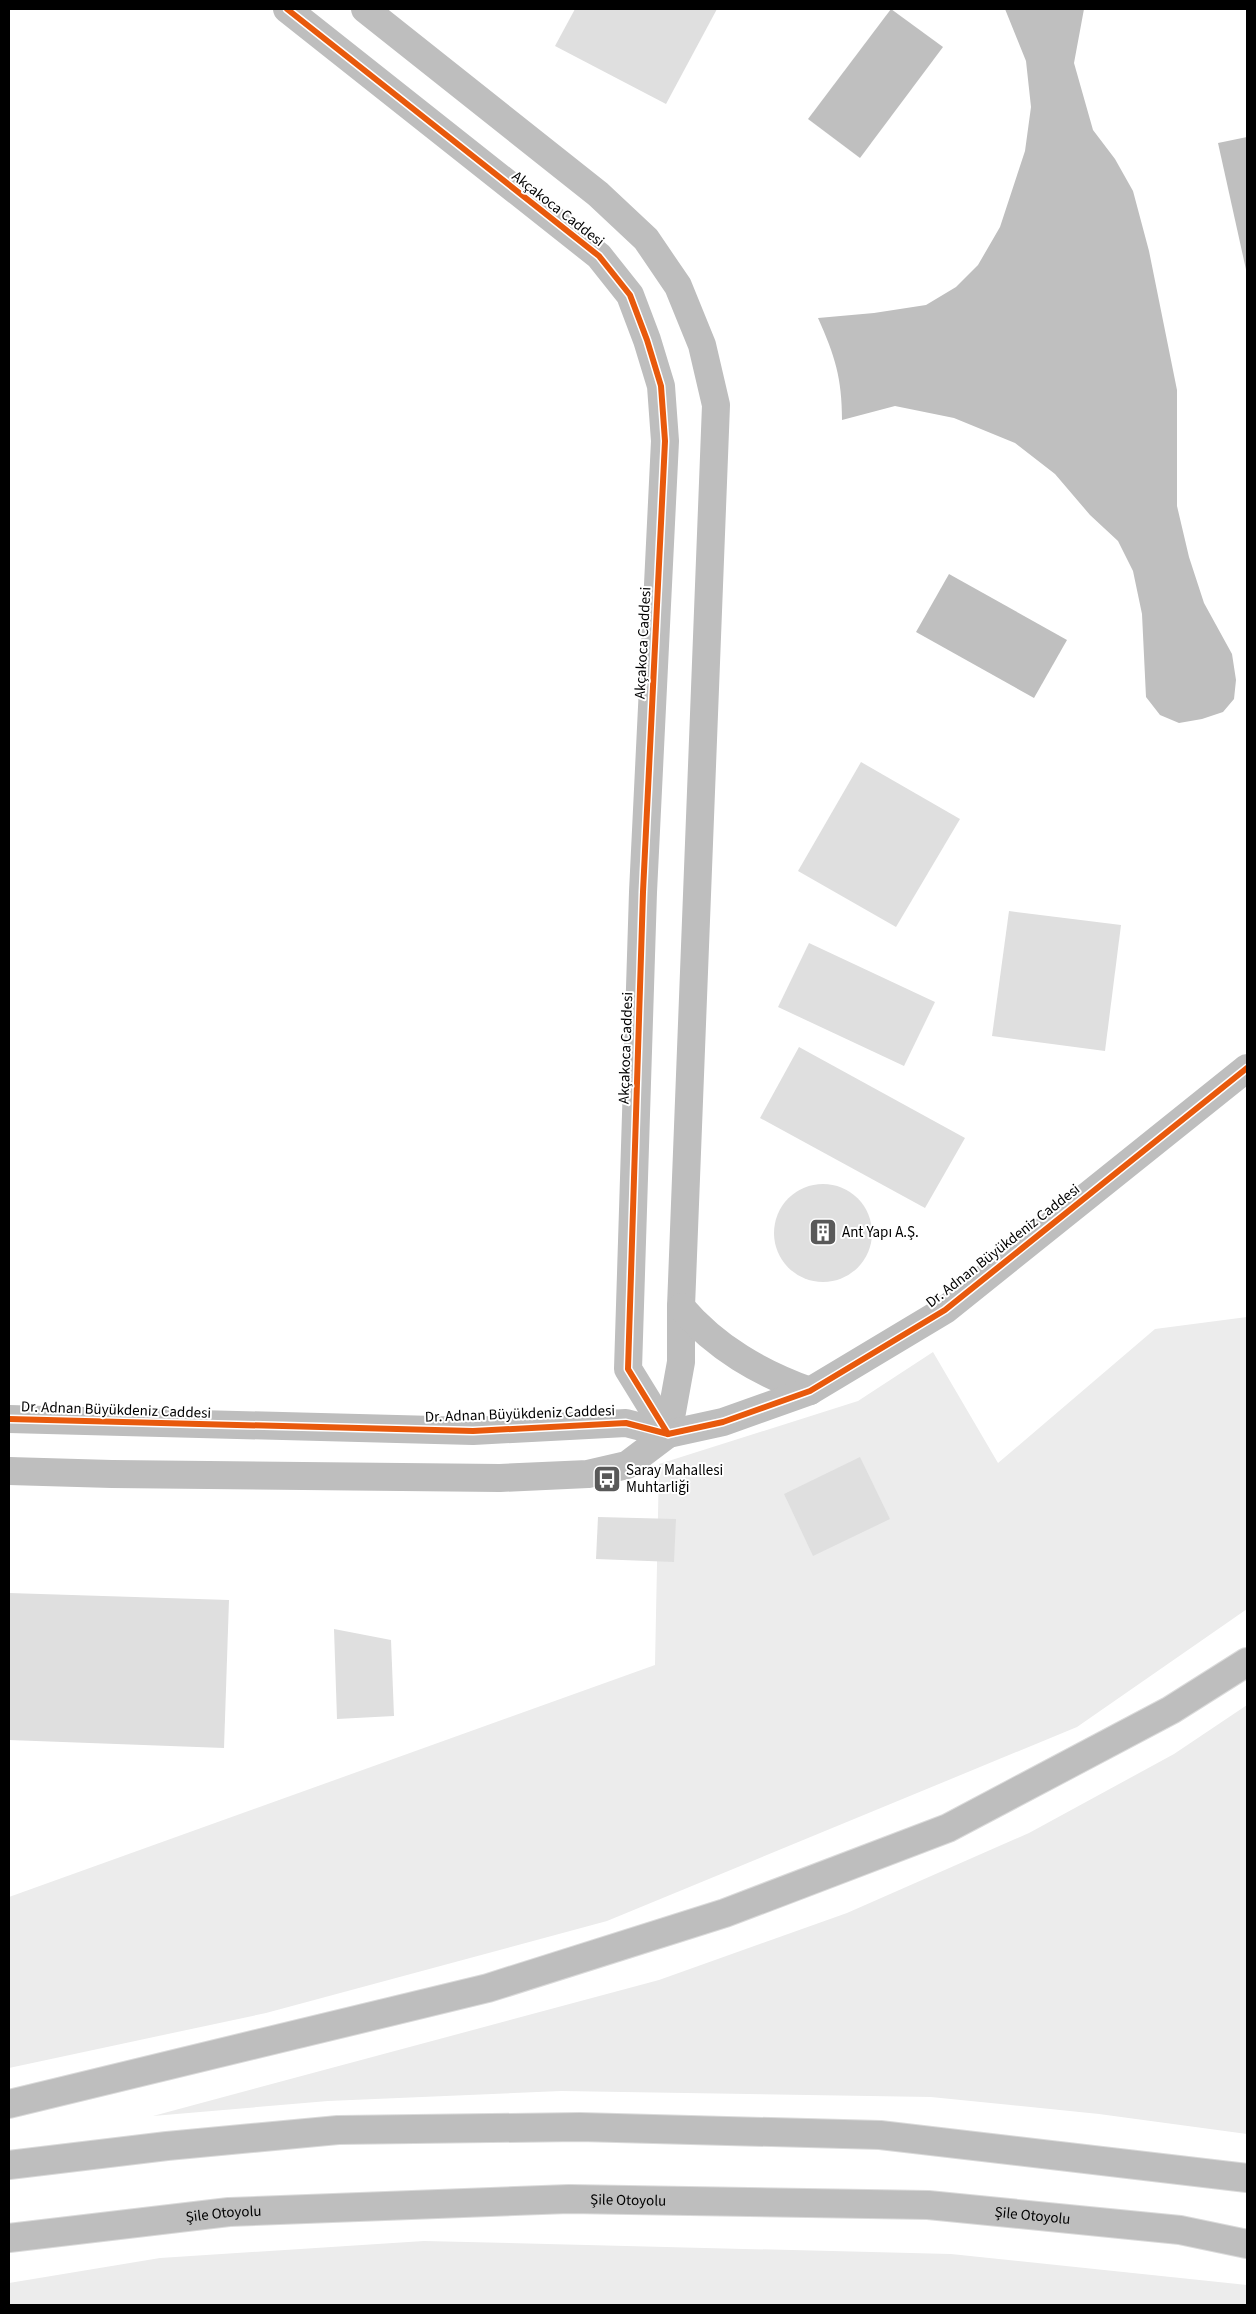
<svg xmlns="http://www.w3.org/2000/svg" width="1256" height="2314" font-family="'Source Sans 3',sans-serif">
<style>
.green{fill:#ececec}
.water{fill:#bfbfbf}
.building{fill:#dfdfdf}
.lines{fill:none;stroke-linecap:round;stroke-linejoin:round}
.trunk-casing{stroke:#dbdbdb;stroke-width:30}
.motorway-casing{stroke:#dbdbdb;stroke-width:30}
.tertiary{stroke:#bebebe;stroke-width:28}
.trunk{stroke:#bebebe;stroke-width:28}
.motorway{stroke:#bebebe;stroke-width:28}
.cycleway-casing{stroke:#fff;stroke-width:9}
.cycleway{stroke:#e8590c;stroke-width:6}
.labels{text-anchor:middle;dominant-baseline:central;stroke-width:4;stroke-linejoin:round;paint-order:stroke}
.street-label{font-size:15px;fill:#000;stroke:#fff}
.poi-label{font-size:15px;fill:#000;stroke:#fff;text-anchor:start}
</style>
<rect width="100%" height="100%" fill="#fff"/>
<g class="green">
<polygon points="1247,1317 1247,1609 1077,1727 607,1921 266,2013 9,2068 9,1897 655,1665 659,1464 858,1401 933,1352 998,1463 1155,1329"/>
<polygon points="1247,1705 1247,2134 1099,2114 931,2097 561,2091 328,2101 153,2116 659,1980 847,1913 1029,1833 1174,1754"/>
<polygon points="424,2241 951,2254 1247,2285 1247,2305 9,2305 9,2283 160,2258"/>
</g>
<g class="water">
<polygon points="891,9 943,47 860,158 808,119"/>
<path d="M1005,9H1084L1074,63L1093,130L1115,159L1133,191L1149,251L1177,390V506L1189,557L1204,603L1232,654L1236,680L1234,699L1223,712L1202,719L1179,723L1160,715L1146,697L1142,614L1133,571L1118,541L1090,515L1055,474L1015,443L954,418L895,406L842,420C842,378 835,356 818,318L874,313L926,305L956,287L978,265L1000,227L1025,151L1031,107L1026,61Z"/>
<polygon points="1247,137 1247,274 1218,143"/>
<polygon points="949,574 1067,640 1034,698 916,632"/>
</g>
<g class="building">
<polygon points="575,9 717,9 666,104 555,46"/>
<polygon points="861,762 960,819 896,927 798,871"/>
<polygon points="1009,911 1121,925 1105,1051 992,1036"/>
<polygon points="809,943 935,1002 904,1066 778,1007"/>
<polygon points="799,1047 965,1138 925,1208 760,1118"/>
<circle cx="823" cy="1233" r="49"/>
<polygon points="860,1457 890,1519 813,1556 784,1494"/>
<polygon points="598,1517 676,1519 674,1562 596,1559"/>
<polygon points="9,1593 229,1600 224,1748 9,1740"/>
<polygon points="334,1629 391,1640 394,1716 337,1719"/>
</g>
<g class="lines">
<g class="trunk-casing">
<g id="trunk">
<polyline points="9,2165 167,2146 338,2130 580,2127 880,2135 1247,2178"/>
<path id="s1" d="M9,2238L229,2212L569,2199L928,2205L1180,2230L1247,2244"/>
</g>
</g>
<g class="motorway-casing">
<polyline id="motorway" points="9,2104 488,1988 725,1913 948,1828 1171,1710 1247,1662"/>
</g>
<g class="tertiary">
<polyline points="287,9 599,256 630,295 647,340 661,386 665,441 643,892 628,1369 668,1434"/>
<polyline points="365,9 598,194 646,239 678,286 702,345 716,405 681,1307 681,1362 668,1434"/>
<path d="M681,1307C716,1348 760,1373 810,1391"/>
<polyline points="9,1419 473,1431 626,1423 668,1434 723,1422 810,1391 945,1310 1247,1068"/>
<polyline points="9,1471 112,1474 500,1478 588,1474 627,1465 668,1434"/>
</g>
<use href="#trunk" class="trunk"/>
<use href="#motorway" class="motorway"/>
<g class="cycleway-casing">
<g id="cycleway">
<polyline points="287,9 599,256 630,295 647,340 661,386 665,441 643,892 628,1369 668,1434"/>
<polyline points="9,1419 473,1431 626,1423 668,1434 723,1422 810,1391 945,1310 1247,1068"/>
</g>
</g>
<use href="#cycleway" class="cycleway"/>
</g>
<defs>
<g id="building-square" transform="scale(1.4375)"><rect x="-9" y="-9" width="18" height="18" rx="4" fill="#595959" stroke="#fff"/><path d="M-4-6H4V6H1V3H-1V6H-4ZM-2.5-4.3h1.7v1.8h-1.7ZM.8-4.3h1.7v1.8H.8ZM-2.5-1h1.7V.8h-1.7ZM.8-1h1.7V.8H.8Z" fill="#fff"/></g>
<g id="bus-square" transform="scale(1.4375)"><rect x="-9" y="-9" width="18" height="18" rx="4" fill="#595959" stroke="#fff"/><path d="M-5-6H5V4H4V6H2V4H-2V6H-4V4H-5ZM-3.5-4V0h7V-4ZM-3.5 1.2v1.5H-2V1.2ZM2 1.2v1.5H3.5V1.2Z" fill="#fff"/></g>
</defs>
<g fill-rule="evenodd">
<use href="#building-square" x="823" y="1232"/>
<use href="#bus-square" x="607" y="1479"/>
</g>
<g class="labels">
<g class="street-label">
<text transform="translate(558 209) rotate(38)">Akçakoca Caddesi</text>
<text transform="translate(643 643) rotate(-87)">Akçakoca Caddesi</text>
<text transform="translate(626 1048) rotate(-88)">Akçakoca Caddesi</text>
<text transform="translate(1003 1246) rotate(-38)">Dr. Adnan Büyükdeniz Caddesi</text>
<text transform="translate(116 1410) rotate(2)">Dr. Adnan Büyükdeniz Caddesi</text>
<text transform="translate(520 1414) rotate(-2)">Dr. Adnan Büyükdeniz Caddesi</text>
<text stroke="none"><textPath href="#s1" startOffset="621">Şile Otoyolu</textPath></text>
<text stroke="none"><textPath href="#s1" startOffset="216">Şile Otoyolu</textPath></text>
<text stroke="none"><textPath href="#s1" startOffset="1026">Şile Otoyolu</textPath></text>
</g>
<g class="poi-label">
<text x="842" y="1232">Ant Yapı A.Ş.</text>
<text x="626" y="1470">Saray Mahallesi<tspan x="626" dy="17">Muhtarliği</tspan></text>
</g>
</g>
<rect width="1256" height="2314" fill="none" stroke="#000000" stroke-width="20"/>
</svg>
